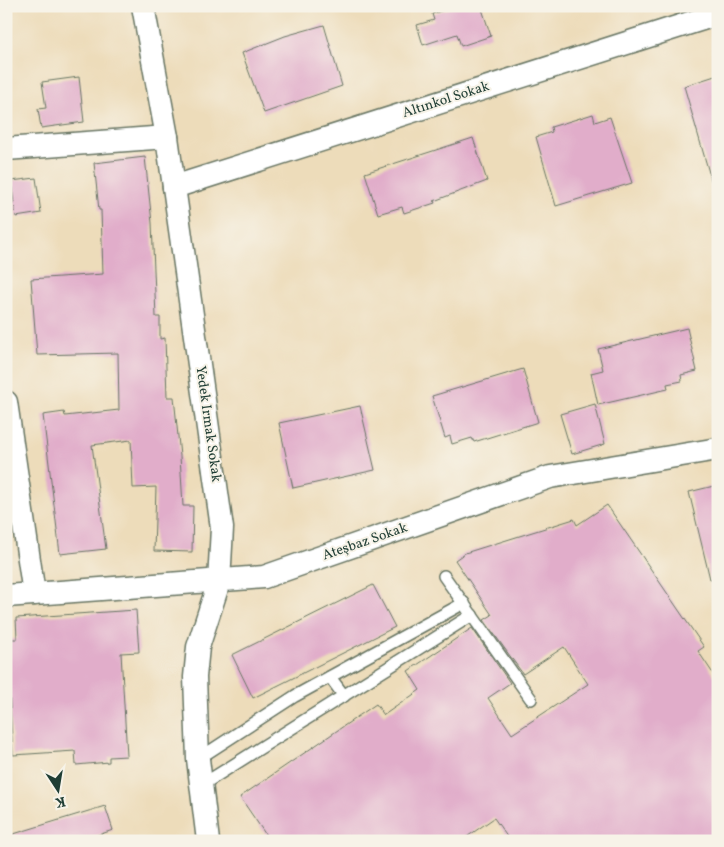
<svg xmlns="http://www.w3.org/2000/svg" width="724" height="847" font-family="Vollkorn,serif">
<style>
.building{fill:#e1adca}
.lines{fill:none;stroke-linecap:round;stroke-linejoin:round}
.service-casing{stroke:#677563;stroke-width:14}
.minor-casing{stroke:#677563;stroke-width:25}
.service{stroke:#fff;stroke-width:11}
.minor{stroke:#fff;stroke-width:22}
.labels{text-anchor:middle;dominant-baseline:central;stroke-width:4;stroke-linejoin:round;paint-order:stroke}
.street-label{font-size:14px;fill:#1f3d34;stroke:#f7f3e8}
</style>
<rect width="100%" height="100%" fill="#f7f3e8"/>
<filter id="ink" filterUnits="userSpaceOnUse"><feTurbulence type="fractalNoise" baseFrequency=".02" numOctaves="2"/><feDisplacementMap in="SourceGraphic" scale="10" xChannelSelector="R" yChannelSelector="G"/><feConvolveMatrix kernelMatrix="1 2 1 2 8 2 1 2 1" color-interpolation-filters="sRGB"/></filter>
<filter id="wash" filterUnits="userSpaceOnUse"><feTurbulence type="fractalNoise" baseFrequency=".0096" numOctaves="4" result="noise"/><feDisplacementMap in="SourceGraphic" scale="20" xChannelSelector="R" yChannelSelector="G"/><feGaussianBlur stdDeviation="1.12" result="paint"/><feColorMatrix in="noise" values="0 0 0 0 0 0 0 0 0 0 0 0 0 0 0 0 0 1.4 0 .05"/><feComposite in="paint" operator="in"/></filter>
<g filter="url(#wash)">
<rect width="100%" height="100%" fill="#eddcba"/>
<g id="blocks">
<g class="building">
<polygon points="456,6 481,6 491,36 461,46 457,34 423,45 417,25 434,20 432,14"/>
<polygon points="324,25 342,86 264,113 242,53 285,36"/>
<polygon points="718,75 718,182 712,183 684,86"/>
<polygon points="79,77 84,122 41,128 38,109 46,108 42,82"/>
<polygon points="593,114 595,122 610,117 632,183 556,206 536,137 552,132 551,127"/>
<polygon points="473,138 487,181 434,201 435,203 404,213 402,207 378,214 365,173"/>
<polygon points="145,157 152,223 156,317 160,317 160,339 165,338 167,397 174,397 180,456 183,506 193,506 192,552 154,551 156,487 133,488 131,440 92,445 106,549 60,554 43,415 64,412 65,416 119,410 118,353 37,355 31,279 103,274 101,210 99,210 94,163"/>
<polygon points="36,178 41,213 16,217 11,181"/>
<polygon points="687,328 697,371 681,375 682,381 667,384 668,389 598,405 591,373 603,370 598,349"/>
<polygon points="523,369 538,422 474,442 472,438 452,444 450,436 445,438 432,396"/>
<polygon points="595,404 605,444 572,454 560,414"/>
<polygon points="360,406 375,470 293,488 279,423"/>
<polygon points="718,485 718,578 710,579 689,492"/>
<polygon points="607,505 704,647 698,651 718,681 718,833 707,841 510,841 494,818 461,841 270,841 240,797 376,704 384,715 420,690 408,671 472,628 510,683 488,698 512,734 588,684 564,647 523,674 484,620 492,615 455,560 465,553 574,519 577,525"/>
<polygon points="373,585 395,627 253,698 232,655"/>
<polygon points="136,610 139,652 121,653 127,756 109,757 109,762 76,765 75,751 13,755 6,639 17,639 16,618"/>
<polygon points="105,806 113,830 80,841 7,841 7,836"/>
</g>
</g>
</g>
<g filter="url(#ink)">
<use href="#blocks" fill-opacity="0" stroke="#677563" stroke-width="1"/>
<g class="lines">
<g class="service-casing">
<g id="service">
<polyline points="444,576 531,699"/>
<polyline points="330,677 344,696"/>
<polyline points="198,759 295,696 464,603"/>
<polyline points="200,786 472,615"/>
</g>
</g>
<g class="minor-casing">
<g id="minor">
<polyline points="143,6 167,137 222,528 219,582 198,647 195,677 198,759 208,841"/>
<polyline points="6,149 167,137"/>
<polyline points="174,187 718,14"/>
<polyline points="6,402 34,594"/>
<polyline points="6,596 264,577 550,477 718,449"/>
</g>
</g>
<use href="#service" class="service"/>
<use href="#minor" class="minor"/>
</g>
</g>
<g class="labels">
<g class="street-label">
<text transform="translate(446 100) rotate(-18)">Altınkol Sokak</text>
<text transform="translate(208 424) rotate(82)">Yedek Irmak Sokak</text>
<text transform="translate(365 542) rotate(-19)">Ateşbaz Sokak</text>
</g>
</g>
<rect width="724" height="847" fill="none" stroke="#f7f3e8" stroke-width="25"/>
<g transform="translate(58 790) rotate(168)" stroke="#f7f3e8" stroke-width="4" paint-order="stroke">
<path d="M0-4L9 19L0 12L-9 19Z" fill="#1f3d34"/>
<text y="-8" font-size="14" font-weight="bold" text-anchor="middle" fill="#1f3d34">K</text>
</g>
</svg>
